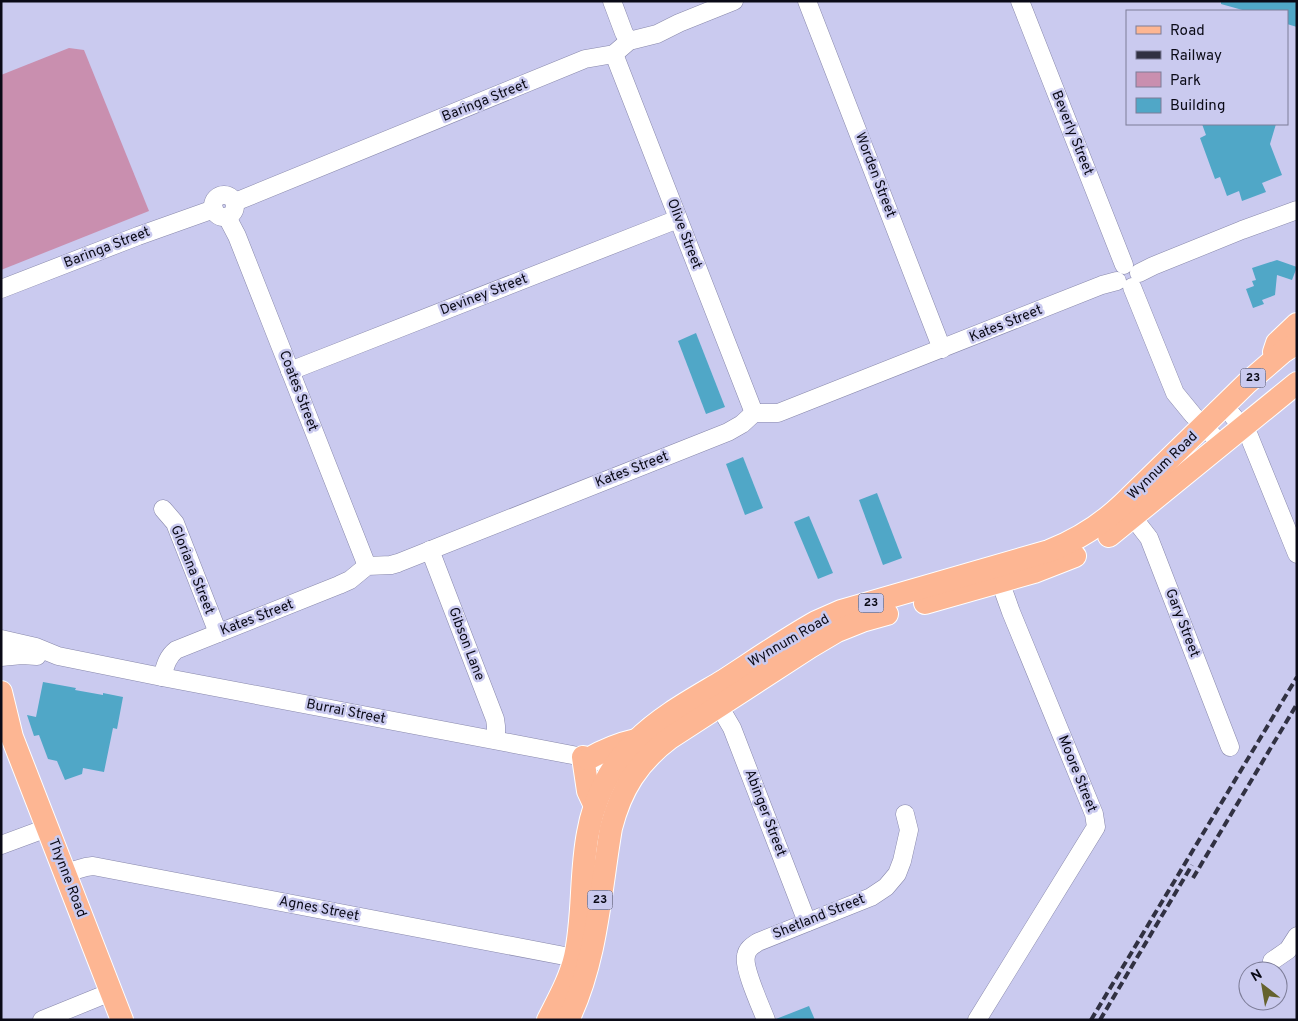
<svg xmlns="http://www.w3.org/2000/svg" width="1298" height="1021" font-family="Overpass,sans-serif">
<style>
.green{fill:#c98faf}
.building{fill:#50a7c7}
.lines{fill:none;stroke-linecap:round;stroke-linejoin:round}
.minor-casing{stroke:#8888ab;stroke-width:19}
.major-casing{stroke:#fff;stroke-width:24}
.minor{stroke:#fff;stroke-width:18}
.major{stroke:#fdb693;stroke-width:22}
.rail{stroke:#313142;stroke-width:4;stroke-dasharray:8 4;stroke-linecap:butt}
.labels{text-anchor:middle;dominant-baseline:central;stroke-width:5;stroke-linejoin:round;paint-order:stroke}
.shield{fill:#cacaef;stroke:#444457;stroke-width:1}
.shield-label{font-size:12px;font-weight:bold;fill:#0a0a16}
.street-label{font-size:14px;fill:#0a0a16;stroke:#cacaef}
</style>
<rect width="100%" height="100%" fill="#cacaef"/>
<polygon class="green" points="69,48 84,50 149,211 1,270 1,75"/>
<g class="building">
<polygon points="1221,1 1297,1 1297,27 1287,24 1287,11 1246,11 1221,4"/>
<polygon points="1202,124 1276,124 1270,144 1282,175 1262,183 1266,192 1242,201 1239,191 1227,196 1220,177 1215,179 1200,138 1206,135"/>
<polygon points="1277,260 1297,267 1292,280 1277,275 1275,295 1262,300 1264,304 1253,308 1246,289 1254,286 1252,281 1256,280 1252,268"/>
<polygon points="696,333 725,407 706,414 678,341"/>
<polygon points="743,457 763,508 745,515 726,464"/>
<polygon points="877,493 902,558 883,565 859,500"/>
<polygon points="809,516 833,573 818,579 794,522"/>
<polygon points="43,682 76,688 75,690 103,695 103,693 123,697 117,729 113,728 104,772 83,768 82,774 65,780 57,761 48,759 39,735 34,736 27,715 36,717"/>
<polygon points="809,1006 815,1020 776,1020 776,1019"/>
</g>
<g class="lines">
<g class="minor-casing">
<g id="minor">
<polyline points="612,1 624,33 629,41"/>
<polyline points="807,1 942,349"/>
<polyline points="1020,1 1124,265"/>
<polyline points="614,54 754,413"/>
<circle cx="224" cy="206" r="11"/>
<polyline points="235,202 585,59 614,54 629,41 657,34 679,23 734,1"/>
<polyline points="227,217 237,236 367,566"/>
<polyline points="1139,273 1153,266 1242,230 1297,210"/>
<polyline points="1132,287 1175,393 1193,415 1222,445"/>
<polyline points="1,289 138,236 214,209"/>
<polyline points="290,371 678,219"/>
<polyline points="1224,405 1249,436 1297,554"/>
<polyline points="1125,507 1149,538 1230,747"/>
<polyline points="163,509 175,523 218,633"/>
<polyline points="430,550 495,719 496,726 496,740"/>
<polyline points="1,639 36,647 58,656 162,677 583,757 595,762"/>
<polyline points="1,657 22,655 37,656"/>
<path d="M162,677C165,667 167,657 176,650L339,585L350,580L367,566L391,565L398,563L728,432L742,424L754,413H778L1102,285L1117,281"/>
<polyline points="719,706 732,728 807,922"/>
<polyline points="1,845 47,828"/>
<polyline points="65,873 86,867 93,866 575,958"/>
<polyline points="1272,961 1288,950 1297,936"/>
<polyline points="42,1020 111,992"/>
<path d="M766,1020C761,1007 743,968 746,956C747,949 752,946 758,942L871,897L886,887L897,874L902,861L909,830L905,814"/>
<polyline points="977,1020 1096,827 1094,814 1011,612 996,570"/>
</g>
</g>
<g class="major-casing">
<g id="major">
<polyline points="1274,352 1277,343 1297,324"/>
<polyline points="1109,536 1297,383"/>
<polyline points="925,603 1034,572 1075,556"/>
<polyline points="1,692 12,737 122,1020"/>
<polyline points="583,757 588,791 595,806"/>
<path d="M588,759C604,750 618,744 636,740"/>
<path d="M548,1020C558,1000 570,979 575,957C584,917 580,874 588,833C594,799 610,765 636,741C661,716 693,699 723,681C754,661 784,640 816,622L841,611L1049,551C1077,540 1101,525 1123,504L1247,383L1283,352L1297,343"/>
<path d="M568,1020C597,960 600,893 611,828C621,789 638,762 670,738L810,647L837,631L862,621L887,614"/>
</g>
</g>
<use href="#minor" class="minor"/>
<use href="#major" class="major"/>
<g class="rail">
<polyline points="1193,878 1297,704"/>
<polyline points="1091,1020 1297,677"/>
<polyline points="1100,1020 1192,865"/>
</g>
</g>
<g class="labels">
<g class="shield">
<rect x="1240.5" y="368.5" width="25" height="19" rx="4"/>
<rect x="858.5" y="593.5" width="25" height="19" rx="4"/>
<rect x="587.5" y="890.5" width="25" height="19" rx="4"/>
</g>
<g class="shield-label">
<text x="1253" y="378">23</text>
<text x="871" y="603">23</text>
<text x="600" y="900">23</text>
</g>
<g class="street-label">
<text transform="translate(485 101) rotate(-22)">Baringa Street</text>
<text transform="translate(1072 133) rotate(68)">Beverly Street</text>
<text transform="translate(875 175) rotate(69)">Worden Street</text>
<text transform="translate(684 234) rotate(69)">Olive Street</text>
<text transform="translate(107 248) rotate(-21)">Baringa Street</text>
<text transform="translate(484 295) rotate(-21)">Deviney Street</text>
<text transform="translate(1006 324) rotate(-22)">Kates Street</text>
<text transform="translate(298 391) rotate(69)">Coates Street</text>
<text transform="translate(1163 466) rotate(-44)">Wynnum Road</text>
<text transform="translate(632 470) rotate(-21)">Kates Street</text>
<text transform="translate(192 570) rotate(68)">Gloriana Street</text>
<text transform="translate(257 618) rotate(-21)">Kates Street</text>
<text transform="translate(1182 623) rotate(69)">Gary Street</text>
<text transform="translate(789 641) rotate(-30)">Wynnum Road</text>
<text transform="translate(466 644) rotate(69)">Gibson Lane</text>
<text transform="translate(346 712) rotate(11)">Burrai Street</text>
<text transform="translate(1077 774) rotate(68)">Moore Street</text>
<text transform="translate(765 813) rotate(69)">Abinger Street</text>
<text transform="translate(67 878) rotate(69)">Thynne Road</text>
<text transform="translate(319 909) rotate(11)">Agnes Street</text>
<text transform="translate(819 917) rotate(-22)">Shetland Street</text>
</g>
</g>
<rect width="1298" height="1021" fill="none" stroke="#0a0a16" stroke-width="5"/>
<rect x="1126" y="10" width="162" height="115" fill="#cacaef" stroke="#7d7d98"/>
<rect x="1136" y="26" width="25" height="8" fill="#fdb693" stroke="#7d7d98"/>
<text x="1170" y="35" font-size="15" fill="#0a0a16">Road</text>
<rect x="1136" y="51" width="25" height="8" fill="#313142" stroke="#7d7d98"/>
<text x="1170" y="60" font-size="15" fill="#0a0a16">Railway</text>
<rect x="1136" y="72" width="25" height="15" fill="#c98faf" stroke="#7d7d98"/>
<text x="1170" y="85" font-size="15" fill="#0a0a16">Park</text>
<rect x="1136" y="98" width="25" height="15" fill="#50a7c7" stroke="#7d7d98"/>
<text x="1170" y="110" font-size="15" fill="#0a0a16">Building</text>
<g transform="translate(1263 986) rotate(329)"><circle r="24" fill="#cacaef" stroke="#7d7d98"/>
<path d="M0-4L9 19L0 12L-9 19Z" fill="#65622e"/>
<text y="-8" font-size="14" font-weight="bold" text-anchor="middle" fill="#0a0a16">N</text>
</g>
</svg>
